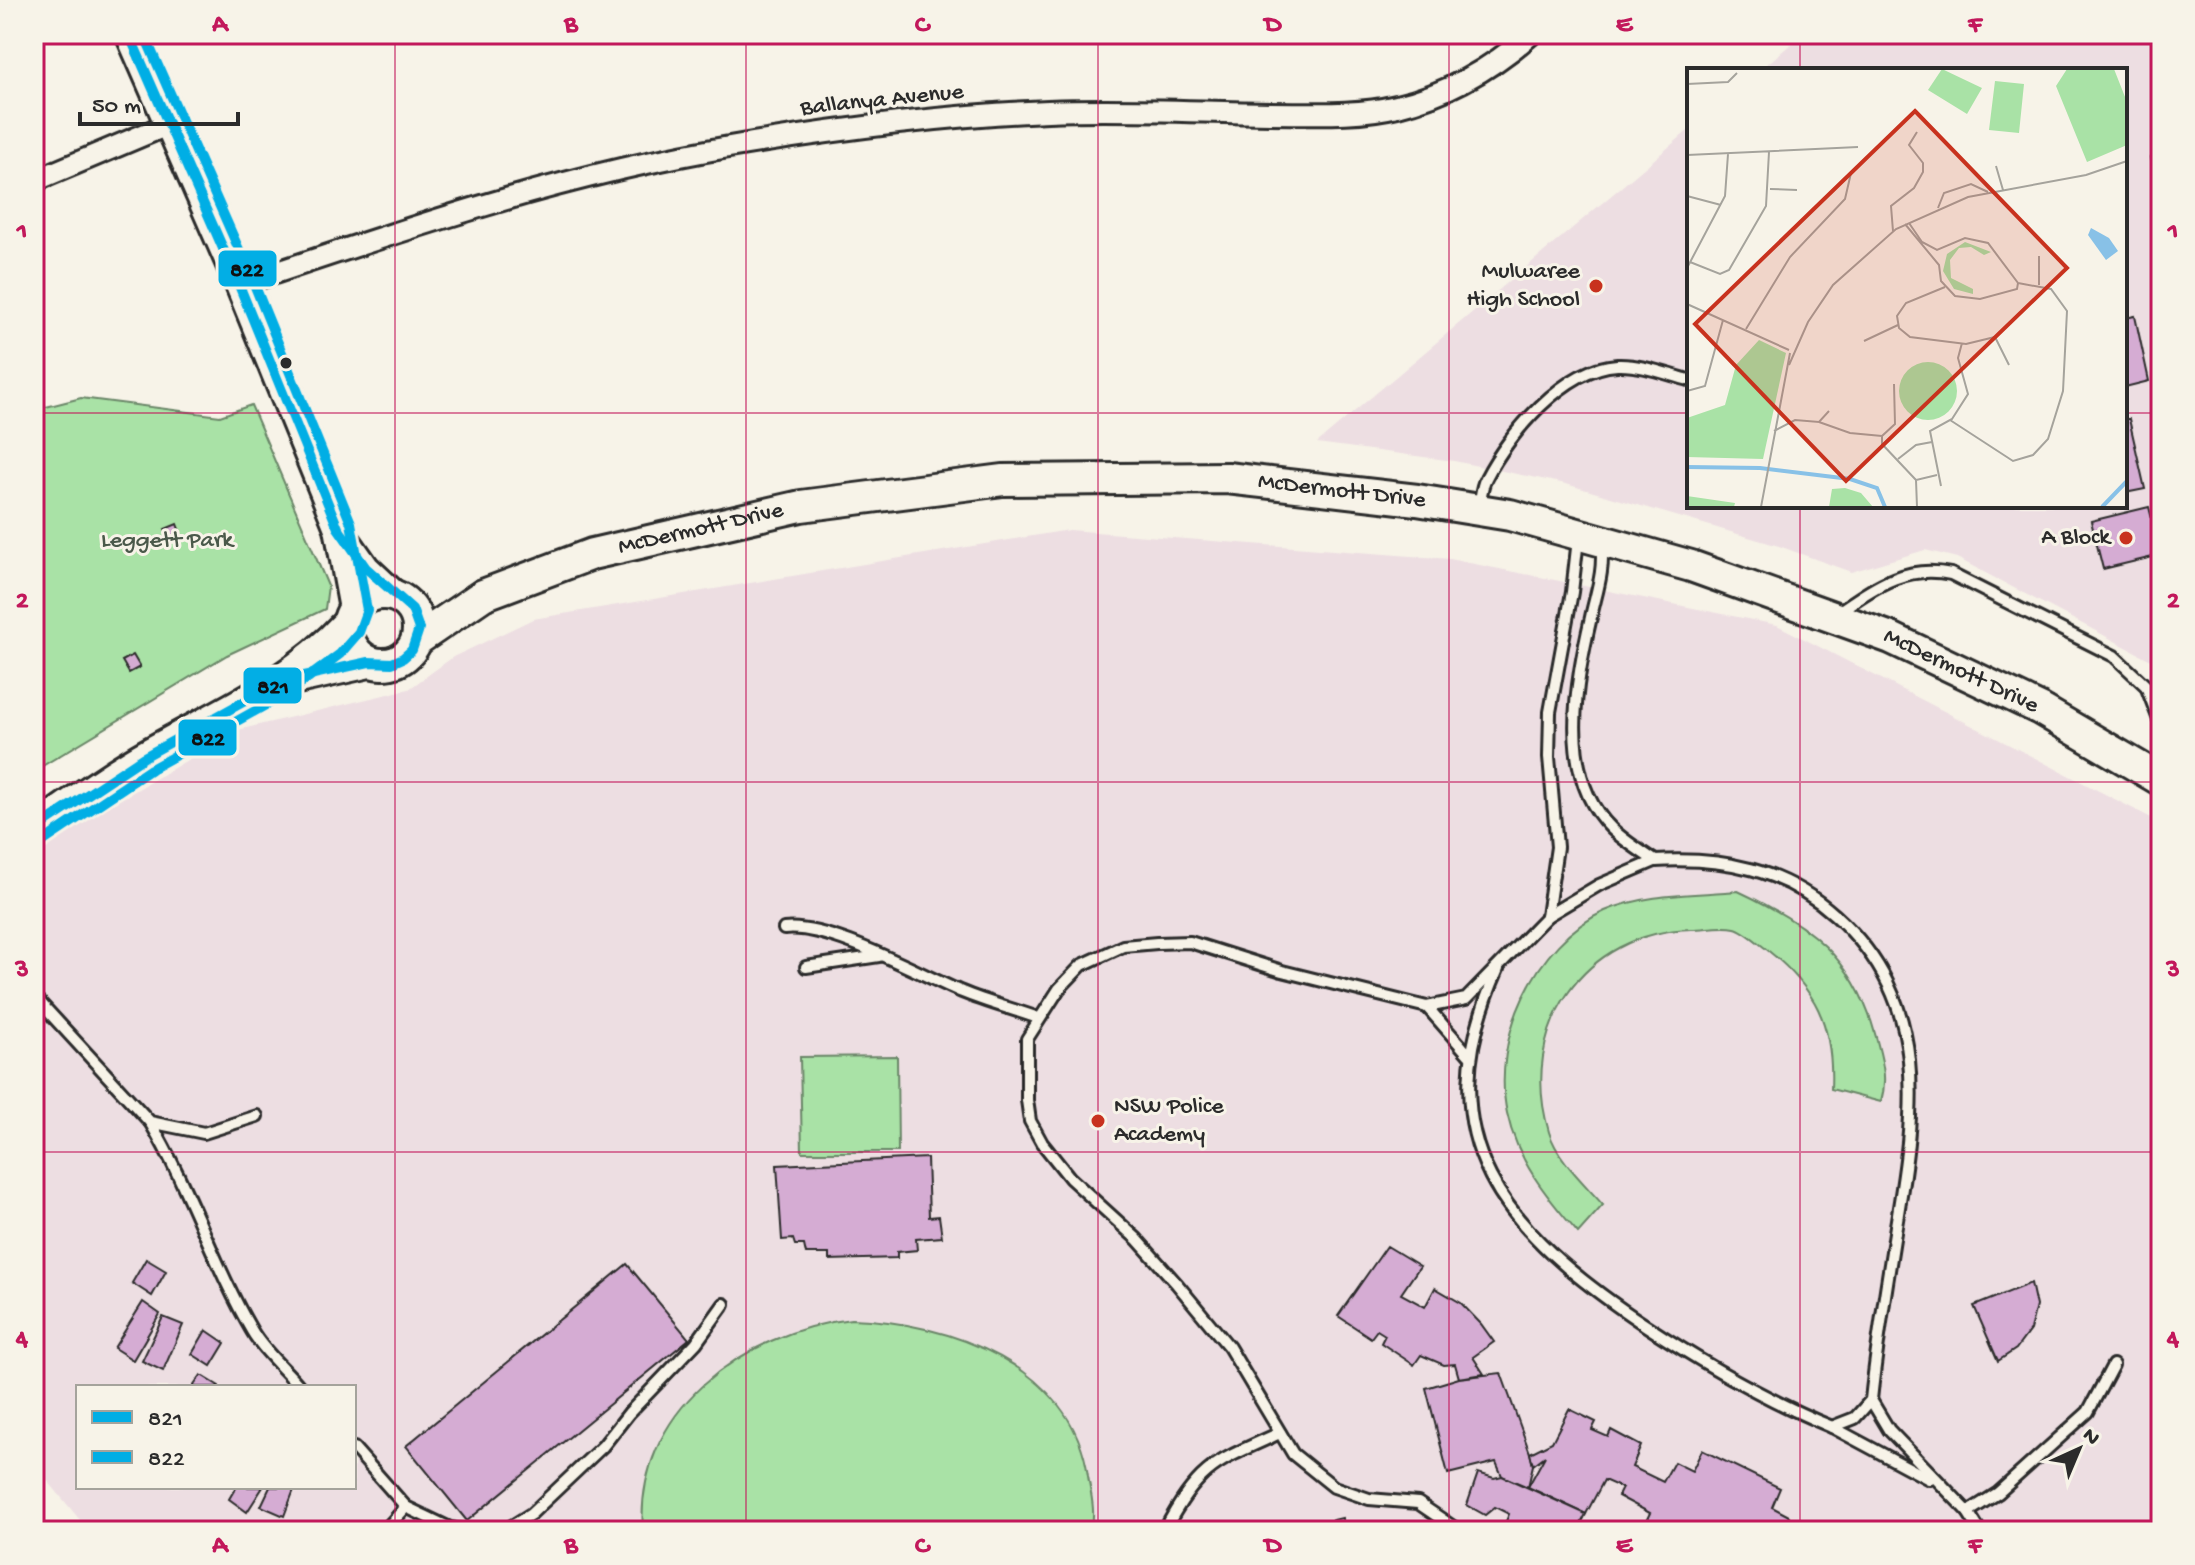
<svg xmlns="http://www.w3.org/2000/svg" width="2195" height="1565" font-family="'Gochi Hand',sans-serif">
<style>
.built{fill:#eddee2;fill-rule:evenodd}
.green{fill:#a9e2a6;stroke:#6a8668;stroke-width:2}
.building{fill:#d5acd3;stroke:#2b2b2b;stroke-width:2}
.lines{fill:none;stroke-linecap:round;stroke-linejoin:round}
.service-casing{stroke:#2b2b2b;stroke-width:16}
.minor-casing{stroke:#2b2b2b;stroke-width:26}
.tertiary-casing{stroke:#2b2b2b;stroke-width:32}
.secondary-casing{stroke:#2b2b2b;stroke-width:36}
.service{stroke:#f7f3e8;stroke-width:10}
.minor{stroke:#f7f3e8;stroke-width:20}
.tertiary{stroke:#f7f3e8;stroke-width:26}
.secondary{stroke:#f7f3e8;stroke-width:30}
.bus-1-casing{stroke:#f7f3e8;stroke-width:16}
.bus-2-casing{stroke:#f7f3e8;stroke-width:16}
.bus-1{stroke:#02aee5;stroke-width:10}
.bus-2{stroke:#02aee5;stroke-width:10}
.grid{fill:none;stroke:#c2185b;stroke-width:2;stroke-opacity:0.55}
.poi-dot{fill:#c8321e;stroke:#f7f3e8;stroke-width:3}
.bus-dot{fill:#2b2b2b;stroke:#f7f3e8;stroke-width:3}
.labels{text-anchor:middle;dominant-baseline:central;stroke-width:6;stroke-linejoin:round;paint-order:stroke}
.street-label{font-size:24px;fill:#2b2b2b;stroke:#f7f3e8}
.poi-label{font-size:24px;fill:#2b2b2b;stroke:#f7f3e8;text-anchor:end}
.park-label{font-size:24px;fill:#4a594a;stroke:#f7f3e8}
.inset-river{fill:none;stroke:#88c1e7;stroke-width:4}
.inset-road{fill:none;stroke:#a5a39c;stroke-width:2}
.view{fill:#c8321e;fill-opacity:0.15;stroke:#c8321e;stroke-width:4}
.inset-edge{fill:none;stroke:#2b2b2b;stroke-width:4}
.line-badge{stroke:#f7f3e8;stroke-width:3}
.pale-badge-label{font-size:22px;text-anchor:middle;font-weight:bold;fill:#111}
.neatline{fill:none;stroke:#c2185b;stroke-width:3}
.grid-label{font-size:26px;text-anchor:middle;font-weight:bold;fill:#c2185b}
</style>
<rect width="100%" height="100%" fill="#f7f3e8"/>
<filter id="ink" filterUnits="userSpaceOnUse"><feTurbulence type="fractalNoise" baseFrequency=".0125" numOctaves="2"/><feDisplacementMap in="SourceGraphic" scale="16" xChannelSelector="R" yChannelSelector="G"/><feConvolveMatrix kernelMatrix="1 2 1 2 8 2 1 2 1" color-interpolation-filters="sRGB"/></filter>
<g filter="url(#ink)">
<g class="built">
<polygon points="1803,34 2161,34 2161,675 2151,660 1957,558 1925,550 1851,572 1779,546 1566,484 1454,461 1317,443 1689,130 1689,506 2125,506 2125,70 1760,70"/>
<path d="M1069,530L1450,559L1777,625L2161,823V1531H89L34,1464V855L69,830L238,730L409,689L453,657L533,619ZM78,1387H354V1487H78Z"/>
</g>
<g class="green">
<polygon points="81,398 220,416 251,405 328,586 325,609 227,655 34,771 34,410"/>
<path d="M1738,891C1809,924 1855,958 1876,1037C1882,1061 1888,1078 1881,1102L1831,1089C1834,1025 1816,988 1765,948C1757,942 1744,930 1735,928C1722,925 1705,929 1692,929C1583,932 1518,1029 1549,1132C1557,1159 1585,1184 1603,1205L1578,1233C1547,1197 1517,1161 1507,1113C1491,1040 1535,942 1605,911C1646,893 1694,895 1738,891Z"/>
<polygon points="897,1056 898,1152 802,1152 800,1057"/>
<path d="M851,1319C948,1322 1073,1365 1088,1476C1091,1494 1096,1513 1091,1531H643C634,1411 743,1332 851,1319Z"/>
</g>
<g class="building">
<polygon points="2161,155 2161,203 2151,157"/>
<polygon points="2135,316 2149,381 2125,387 2125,318"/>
<polygon points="2125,419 2129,419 2145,489 2125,493"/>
<polygon points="2149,507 2161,555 2103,569 2091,521"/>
<polygon points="177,524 182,537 171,542 165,529"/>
<polygon points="133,655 140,667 129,673 122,661"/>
<polygon points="927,1158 929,1217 939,1216 942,1237 916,1239 917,1250 897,1252 897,1258 829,1260 829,1254 806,1254 804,1245 795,1245 793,1239 782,1240 777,1165"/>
<polygon points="1387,1246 1420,1266 1401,1294 1425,1307 1435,1288 1461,1303 1481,1324 1494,1342 1473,1357 1484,1374 1459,1378 1455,1364 1444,1365 1421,1355 1414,1365 1381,1343 1385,1335 1377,1330 1371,1338 1338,1316"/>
<polygon points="146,1259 166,1271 152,1296 132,1283"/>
<polygon points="627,1264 689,1339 467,1521 406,1446"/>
<polygon points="2031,1283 2036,1306 2030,1330 2016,1349 1998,1361 1974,1306"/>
<polygon points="143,1302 160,1314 133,1360 114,1348"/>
<polygon points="163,1317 183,1325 163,1371 142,1361"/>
<polygon points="206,1330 225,1343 211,1366 192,1354"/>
<polygon points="1501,1373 1530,1453 1533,1465 1528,1487 1502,1476 1496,1462 1448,1474 1426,1388 1459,1378"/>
<polygon points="201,1375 219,1386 219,1387 193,1387"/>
<polygon points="1569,1409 1596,1422 1592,1430 1608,1437 1611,1430 1641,1446 1632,1467 1663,1482 1674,1462 1692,1471 1702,1450 1780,1488 1772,1507 1789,1516 1782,1531 1664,1531 1666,1528 1647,1519 1650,1513 1618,1496 1622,1488 1604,1480 1586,1514 1528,1487 1545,1456 1533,1465 1530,1453 1552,1442"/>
<polygon points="1478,1473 1494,1478 1502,1476 1586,1514 1581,1524 1599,1531 1502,1531 1509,1514 1495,1507 1485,1515 1467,1505"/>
<polygon points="236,1487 263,1487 247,1512 229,1499"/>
<polygon points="270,1487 295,1487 284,1516 261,1506"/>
<polygon points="1342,1518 1345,1531 1288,1531"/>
</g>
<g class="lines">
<g class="service-casing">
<g id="service">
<path d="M1479,508C1481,498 1481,487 1486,478C1508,435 1564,368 1617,365C1641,364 1666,374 1689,380"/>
<path d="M1838,612C1875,587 1905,564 1951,574L2114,656L2146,686L2161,725"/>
<polyline points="1547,916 1599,885 1655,861"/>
<path d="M784,929C829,923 919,974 962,992C986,1002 1013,1009 1038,1018"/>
<polyline points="806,967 879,956"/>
<path d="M1498,969C1422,1140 1505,1232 1645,1325C1704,1364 1766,1400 1832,1427L1855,1418L1871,1400C1877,1341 1887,1284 1896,1226C1915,1111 1932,1002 1835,915C1784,869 1723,857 1655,861C1641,851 1624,841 1611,828C1557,775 1576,682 1591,617C1596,593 1605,570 1601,545"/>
<polyline points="34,996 150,1122 204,1133 257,1116"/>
<polyline points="1427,1007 1469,1055"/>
<path d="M150,1122C190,1189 213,1264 252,1331C264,1352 285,1369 300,1387"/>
<polyline points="1871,1400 1889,1430 1968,1512 1980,1531"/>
<polyline points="1832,1427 1929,1479"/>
<polyline points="354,1448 406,1507"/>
<polyline points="1968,1512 1998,1493 2088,1412 2113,1365"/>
<polyline points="384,1531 406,1507 450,1528 467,1531"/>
<polyline points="504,1531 531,1514 603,1446 629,1413 696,1343 724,1304"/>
<path d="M1164,1531C1200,1465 1214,1463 1280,1433"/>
<polyline points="1459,1531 1418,1503 1369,1499 1334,1487 1293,1454 1229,1347 1177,1284 1137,1239 1070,1178 1042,1143 1030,1121 1027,1100 1027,1039 1059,989 1082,965 1123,946 1157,943 1190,942 1282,971 1427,1007 1466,999 1547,916 1557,847 1549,757 1550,712 1572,592 1578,539"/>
</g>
</g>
<g class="minor-casing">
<g id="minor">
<polyline points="34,181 167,125"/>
<path d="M239,285C402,230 565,174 735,146C839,129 944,115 1048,111C1122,108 1196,112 1270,113C1311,113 1356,116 1397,106C1448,94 1492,68 1531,34"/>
</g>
</g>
<g class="tertiary-casing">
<g id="tertiary">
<polyline points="129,34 239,285 338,528 353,609"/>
<polyline points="347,541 366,568 396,596"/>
</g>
</g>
<g class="secondary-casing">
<g id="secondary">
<circle cx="383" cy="629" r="35"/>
<path id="s1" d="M417,640L483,595L592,554L801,506L1003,480L1227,478L1417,500L1510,515L1691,566L1891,638L2040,709L2161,780"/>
<polyline points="293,679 369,662"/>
<path d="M34,830C71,805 108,777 147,755C217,715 292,684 347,624"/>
</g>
</g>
<use href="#service" class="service"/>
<use href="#minor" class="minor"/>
<use href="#tertiary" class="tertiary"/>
<use href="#secondary" class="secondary"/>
<g class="bus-1-casing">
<polyline id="bus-1" points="34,830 144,757 281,681 369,662 392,663 403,658 412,650 419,629 412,609 366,568 338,528 239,285 129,34"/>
</g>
<g class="bus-2-casing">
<polyline id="bus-2" points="42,842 151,769 289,692 340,654 359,632 367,610 351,523 252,279 144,34"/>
</g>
<use href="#bus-1" class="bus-1"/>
<use href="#bus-2" class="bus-2"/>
</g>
</g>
<path class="grid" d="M395,34V1531M746,34V1531M1098,34V1531M1449,34V1531M1800,34V70M34,413H1689M2125,413H2161M1800,506V1531M34,782H2161M34,1152H2161"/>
<g class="poi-dot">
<circle cx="1596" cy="286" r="8"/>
<circle cx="2126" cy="538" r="8"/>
<circle cx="1098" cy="1121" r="8"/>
</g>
<circle class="bus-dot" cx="286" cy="363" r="7"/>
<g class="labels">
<g class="street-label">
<text transform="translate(882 101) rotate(-6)">Ballanya Avenue</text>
<text stroke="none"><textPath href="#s1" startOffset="954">McDermott Drive</textPath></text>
<text stroke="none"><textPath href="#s1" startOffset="308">McDermott Drive</textPath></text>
<text stroke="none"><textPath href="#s1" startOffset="1602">McDermott Drive</textPath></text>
</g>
<g class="poi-label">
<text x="1580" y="272">Mulwaree<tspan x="1580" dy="28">High School</tspan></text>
<text x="2110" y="538">A Block</text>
<text x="1114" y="1107" text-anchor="start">NSW Police<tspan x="1114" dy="28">Academy</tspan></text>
</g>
<g class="park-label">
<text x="167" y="541">Leggett Park</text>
</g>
</g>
<g transform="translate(1687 68)">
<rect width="440" height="440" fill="#f7f3e8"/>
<path d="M255,1L295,20L280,46L241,22ZM380,1H427L440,34V77L400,94L369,18ZM308,13L337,16L332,65L302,62ZM278,174L304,184L297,187L284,179L272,180L263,192L264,210L286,221V226L267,221L256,203L260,186ZM72,272L99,285L76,391L0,389V350L38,337L49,297ZM212 323a29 29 0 1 1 58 0a29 29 0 1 1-58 0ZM158,420L174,425L186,439H142L145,421ZM0,428L48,435L47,439H0Z" fill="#a9e2a6"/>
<path d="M404,160L422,170L431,183L419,192L401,167Z" fill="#88c1e7"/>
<path class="inset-river" d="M0,399L73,400L163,411L190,420L198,439M415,439L440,413"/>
<path class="inset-road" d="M92,1H143M0,16L41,14L50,5M0,87L171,79M309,98L316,122M83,121L110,122M0,128L34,137M251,140L257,125L284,116L301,124M218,156L252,197L254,213L268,228L293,231L330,221L331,215L301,175L278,170L250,182L235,174L222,155M206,163L204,138L227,120L236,104V95L222,77L230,64M3,194L33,206L42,202L79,138L82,84M0,200L38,128L41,86M352,217V188M258,219L219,235L210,248L212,260L223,269L279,276L308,269L322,297M0,236L102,282M59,261L103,189L158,131L164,105M177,273L211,257M102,297L121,254L146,217L209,161L281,129L399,107L440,93M207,316L208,356L195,368V376L229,412M0,323L18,318L36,252M263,352L326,393L346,387L361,371L376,323L380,243L364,221L331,215M132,354L163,365L195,368M87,363L108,352L132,354L142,343M211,391L229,377L245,374M254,418L243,363L265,351L281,326L271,290L275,275M74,439L103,285M230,439L229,412L250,407"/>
<path class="view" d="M228,43L380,200L159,413L8,256Z"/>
<rect width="440" height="440" class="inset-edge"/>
</g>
<g class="line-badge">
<rect x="217" y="249" width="61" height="39" rx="8" fill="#02aee5"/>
<rect x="242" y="666" width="61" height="39" rx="8" fill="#02aee5"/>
<rect x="177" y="718" width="61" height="39" rx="8" fill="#02aee5"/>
</g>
<g class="pale-badge-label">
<text x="247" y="276">822</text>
<text x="273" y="693">821</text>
<text x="208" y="745">822</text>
</g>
<rect width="2195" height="1565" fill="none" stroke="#f7f3e8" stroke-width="88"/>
<rect x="76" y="1385" width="280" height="104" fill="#f7f3e8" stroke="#a5a39c" stroke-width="2"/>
<rect x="92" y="1411" width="40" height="12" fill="#02aee5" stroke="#a5a39c" stroke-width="2"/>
<text x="148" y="1425" font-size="24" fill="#2b2b2b">821</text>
<rect x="92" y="1451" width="40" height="12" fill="#02aee5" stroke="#a5a39c" stroke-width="2"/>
<text x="148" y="1465" font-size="24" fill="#2b2b2b">822</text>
<g transform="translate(2079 1449) rotate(44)" stroke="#f7f3e8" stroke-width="6" paint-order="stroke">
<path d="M0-6L14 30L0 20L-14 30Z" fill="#2b2b2b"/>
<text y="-12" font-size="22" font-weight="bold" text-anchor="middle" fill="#2b2b2b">N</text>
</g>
<path d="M80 112v12h158v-12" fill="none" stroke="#2b2b2b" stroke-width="4"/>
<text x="92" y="112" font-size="24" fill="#2b2b2b" stroke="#f7f3e8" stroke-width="6" paint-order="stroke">50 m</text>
<rect x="44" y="44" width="2107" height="1477" class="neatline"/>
<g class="grid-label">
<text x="220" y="31">A</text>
<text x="571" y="31">B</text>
<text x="922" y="31">C</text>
<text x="1273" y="31">D</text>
<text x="1624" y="31">E</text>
<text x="1975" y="31">F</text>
<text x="22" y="238">1</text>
<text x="2173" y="238">1</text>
<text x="22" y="607">2</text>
<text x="2173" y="607">2</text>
<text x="22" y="976">3</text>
<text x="2173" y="976">3</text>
<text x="22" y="1345">4</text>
<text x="2173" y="1345">4</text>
<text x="220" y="1552">A</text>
<text x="571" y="1552">B</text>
<text x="922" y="1552">C</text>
<text x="1273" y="1552">D</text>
<text x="1624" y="1552">E</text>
<text x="1975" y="1552">F</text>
</g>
</svg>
